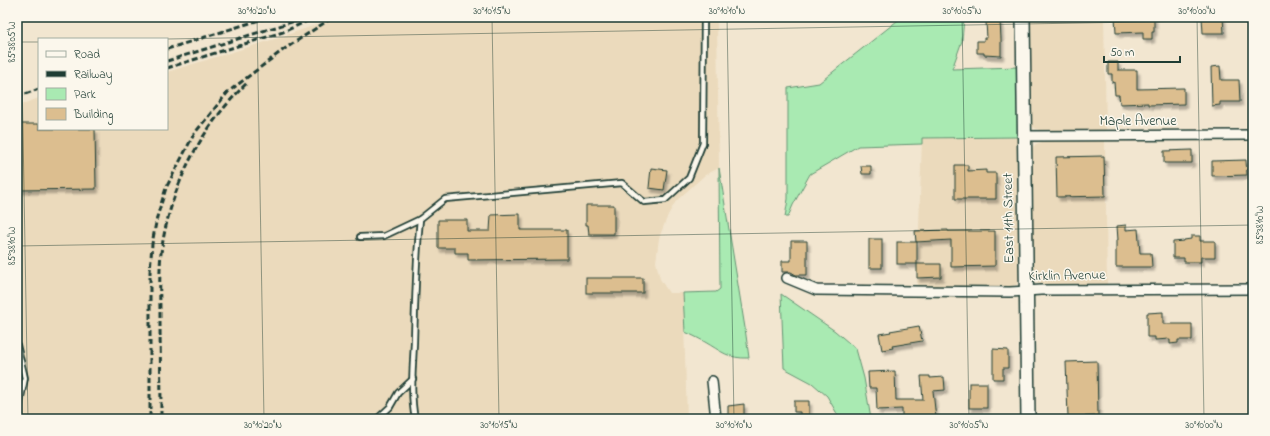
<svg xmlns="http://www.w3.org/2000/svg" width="1270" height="436" font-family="'Indie Flower',sans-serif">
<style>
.built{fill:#ebdabc}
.green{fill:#a9eab2;stroke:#649473}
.building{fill:#dcbe8f;stroke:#1f3d34;filter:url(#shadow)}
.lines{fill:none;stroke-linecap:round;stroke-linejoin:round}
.service-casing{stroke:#1f3d34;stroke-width:8}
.minor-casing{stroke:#1f3d34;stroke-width:12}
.secondary-casing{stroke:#1f3d34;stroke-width:16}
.service{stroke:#fbf7ec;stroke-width:4.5}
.minor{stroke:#fbf7ec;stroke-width:9}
.secondary{stroke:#fbf7ec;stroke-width:13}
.rail{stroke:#1f3d34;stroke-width:3;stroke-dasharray:6 3;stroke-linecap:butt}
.ticks{fill:none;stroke:#1f3d34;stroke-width:1;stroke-opacity:0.45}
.labels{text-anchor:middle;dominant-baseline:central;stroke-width:3;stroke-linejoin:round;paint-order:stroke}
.street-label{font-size:14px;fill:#1f3d34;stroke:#fbf7ec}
.neatline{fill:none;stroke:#1f3d34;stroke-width:1.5}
.ticks-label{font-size:10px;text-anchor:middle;fill:#1f3d34}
</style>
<defs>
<filter id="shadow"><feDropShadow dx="2.5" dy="4" stdDeviation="1" flood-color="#0004"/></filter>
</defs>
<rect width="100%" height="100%" fill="#f2e6d0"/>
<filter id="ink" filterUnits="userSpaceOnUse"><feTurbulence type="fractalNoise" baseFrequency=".025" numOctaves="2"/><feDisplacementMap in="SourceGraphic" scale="8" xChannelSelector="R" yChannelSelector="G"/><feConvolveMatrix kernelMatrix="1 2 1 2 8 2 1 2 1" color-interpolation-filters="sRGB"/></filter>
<g filter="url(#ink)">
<g class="built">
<polygon points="339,17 717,17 719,168 705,175 676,201 668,215 659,238 656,262 660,279 669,293 683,293 687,419 17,419 17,106 39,98 39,129 167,129 167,72 278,38"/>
<polygon points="1030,17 1104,17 1106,131 1041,131 1033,127 1031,124"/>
<polygon points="1018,137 1019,277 1017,284 1010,287 917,286 922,138"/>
<polygon points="1105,140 1107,285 1048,285 1038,282 1032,274 1031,149 1036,144 1045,141"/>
</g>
<g class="green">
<polygon points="902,17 964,17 962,41 952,69 1017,67 1018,137 922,138 922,144 858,146 810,174 793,205 788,217 785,217 788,199 788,88 819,83"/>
<path d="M719,168L745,328L749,358C728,359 721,351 705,342C698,338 692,335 685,332L683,293L716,292L720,289Z"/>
<polygon points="781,294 835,331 856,349 864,378 871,419 840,419 827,396 812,383 784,368"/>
</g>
<g class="building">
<polygon points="990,17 997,17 998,21 1000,21 1001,39 1001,56 984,55 984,53 977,53 977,41 984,41 984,38 987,38 986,22 990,21"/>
<polygon points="1115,17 1154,17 1154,32 1152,32 1152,39 1143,39 1143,32 1116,33"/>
<polygon points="1202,17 1223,17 1224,33 1203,33"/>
<polygon points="1108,62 1118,62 1118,70 1137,70 1137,89 1184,88 1184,104 1148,105 1148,103 1120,104 1119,95 1115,95 1114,82 1112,83 1112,74 1108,74"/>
<polygon points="1220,66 1221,80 1239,80 1240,102 1220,102 1220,105 1212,106 1211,67"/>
<polygon points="17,124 39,124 39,129 95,129 96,189 17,190"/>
<polygon points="1192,150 1192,163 1164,163 1164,151"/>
<polygon points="1104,156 1105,196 1057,197 1056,157"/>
<polygon points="1246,160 1247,175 1212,176 1212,161"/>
<polygon points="955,165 968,165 968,171 986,170 986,173 996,173 996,199 955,199"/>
<polygon points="861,166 871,166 871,174 862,174"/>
<polygon points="651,168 667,170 664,190 649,188"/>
<polygon points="586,205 614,205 614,234 589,234 588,225 586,225"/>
<polygon points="520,214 520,230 567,230 567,259 468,260 468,253 455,253 455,248 438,248 438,220 467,220 467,231 490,231 491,215"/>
<polygon points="1126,225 1126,230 1138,229 1140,253 1151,253 1152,267 1116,267 1116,240 1118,240 1117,226"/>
<polygon points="948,230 948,231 995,231 995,266 951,267 951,240 916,242 915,231"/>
<polygon points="1191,236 1200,236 1200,241 1215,241 1215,257 1201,257 1201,262 1184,262 1184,258 1173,258 1173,242 1184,241 1184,240 1191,239"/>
<rect x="869" y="239" width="13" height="29"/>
<polygon points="791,241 807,241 807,275 796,275 791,272 782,272 782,261 791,261"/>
<rect x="897" y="242" width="20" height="22"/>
<polygon points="917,264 941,264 941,277 917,278"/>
<rect x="586" y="278" width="57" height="15"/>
<polygon points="1163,312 1163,324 1192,324 1192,340 1178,340 1178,343 1170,344 1170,339 1155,340 1155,337 1147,337 1147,313"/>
<polygon points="919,326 922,341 892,346 893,348 882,350 879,334 891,332 890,331"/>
<polygon points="993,349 1008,350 1008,368 1003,368 1003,379 993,379"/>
<polygon points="1097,361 1098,416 1068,417 1066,362"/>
<polygon points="895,371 896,400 923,400 921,376 930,376 930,378 944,377 945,390 933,391 936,419 902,419 902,409 877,410 876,388 869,388 868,372"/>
<rect x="969" y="383" width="18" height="25"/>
<polygon points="794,401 809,401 809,415 800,415 800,412 794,412"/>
<polygon points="744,404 744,419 728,419 728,406"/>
</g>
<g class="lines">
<g class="service-casing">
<g id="service">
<polyline points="360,237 384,236 420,219"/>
<polyline points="17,345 25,378 17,416"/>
<polyline points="377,419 390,407 398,393 413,379"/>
<path d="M415,419C410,394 413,367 414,342C415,301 416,260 420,219L445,199L622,183L644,202L665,200L689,178L703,143L704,17"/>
</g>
</g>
<g class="minor-casing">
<g id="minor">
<polyline points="1024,136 1253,135"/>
<polyline points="787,278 816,290 1010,292 1041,290 1253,289"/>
<polyline points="712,381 716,419"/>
</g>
</g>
<g class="secondary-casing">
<polyline id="secondary" points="1023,17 1028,419"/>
</g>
<use href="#service" class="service"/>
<use href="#minor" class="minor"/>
<use href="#secondary" class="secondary"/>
<g class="rail">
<polyline points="167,49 269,17"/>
<polyline points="167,61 295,21"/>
<polyline points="167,68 283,32 316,17"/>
<polyline points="17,97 39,89"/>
<path d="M161,417C161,384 160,350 160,317C160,296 159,274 161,253C170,187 200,128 248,82"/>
<polyline points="150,418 150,272 152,244 157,217 166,188 194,134 228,92 283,50 333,17"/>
</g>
</g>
</g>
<path class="ticks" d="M21,17L28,419M257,17L264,419M492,17L499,419M727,17L734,419M962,17L969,419M1197,17L1204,419M167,39L1253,20M17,42H39M17,246L1253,225"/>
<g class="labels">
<g class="street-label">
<text x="1138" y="121">Maple Avenue</text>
<text transform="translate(1009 218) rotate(-91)">East 11th Street</text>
<text transform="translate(1067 276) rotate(-1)">Kirklin Avenue</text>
</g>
</g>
<rect width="1270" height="436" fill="none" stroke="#fbf7ec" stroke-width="44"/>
<rect x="38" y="38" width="130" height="92" fill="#fbf7ec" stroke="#a3ada2"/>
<rect x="46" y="51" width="20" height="6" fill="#fbf7ec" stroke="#a3ada2"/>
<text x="74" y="58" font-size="12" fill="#1f3d34">Road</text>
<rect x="46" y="71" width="20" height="6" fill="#1f3d34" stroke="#a3ada2"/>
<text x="74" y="78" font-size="12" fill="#1f3d34">Railway</text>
<rect x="46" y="88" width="20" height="12" fill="#a9eab2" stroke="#a3ada2"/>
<text x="74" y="98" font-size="12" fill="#1f3d34">Park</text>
<rect x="46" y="108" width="20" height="12" fill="#dcbe8f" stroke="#a3ada2"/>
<text x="74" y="118" font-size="12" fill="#1f3d34">Building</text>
<path d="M1104 56v6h76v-6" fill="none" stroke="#1f3d34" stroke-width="2"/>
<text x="1110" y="56" font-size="12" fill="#1f3d34" stroke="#fbf7ec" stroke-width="3" paint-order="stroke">50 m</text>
<rect x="22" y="22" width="1226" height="392" class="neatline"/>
<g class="ticks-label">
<text x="257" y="14">30°10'20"N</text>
<text x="492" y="14">30°10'15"N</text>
<text x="727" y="14">30°10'10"N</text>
<text x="962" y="14">30°10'05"N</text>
<text x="1197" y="14">30°10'00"N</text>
<text transform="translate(11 42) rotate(-90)" y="4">85°38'05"W</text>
<text transform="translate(1259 225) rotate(-90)" y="4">85°38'10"W</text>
<text transform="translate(11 246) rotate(-90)" y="4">85°38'10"W</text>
<text x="263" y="428">30°10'20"N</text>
<text x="499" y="428">30°10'15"N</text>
<text x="734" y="428">30°10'10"N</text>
<text x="969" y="428">30°10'05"N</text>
<text x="1204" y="428">30°10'00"N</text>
</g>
</svg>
